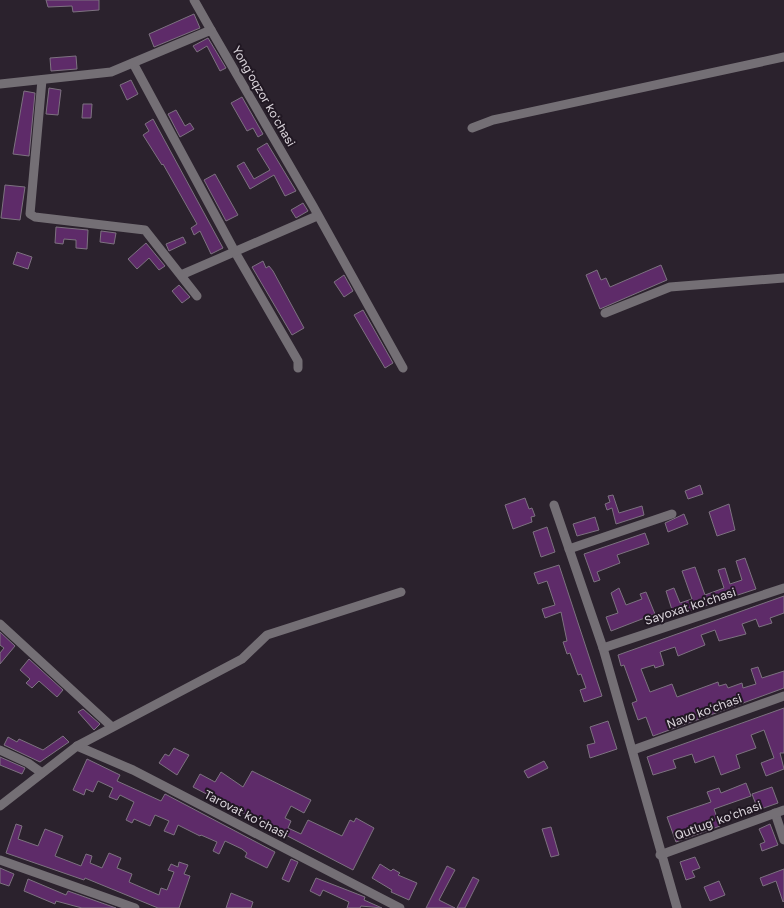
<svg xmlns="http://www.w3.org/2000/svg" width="784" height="908" font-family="'Golos Text',sans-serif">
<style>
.building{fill:#5e2b69;stroke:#7d7280}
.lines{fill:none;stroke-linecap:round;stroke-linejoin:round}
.minor{stroke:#746f75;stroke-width:9}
.labels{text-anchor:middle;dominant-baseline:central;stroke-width:4;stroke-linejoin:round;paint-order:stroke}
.street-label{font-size:12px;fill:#dad4db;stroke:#211823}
</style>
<rect width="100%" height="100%" fill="#2b222d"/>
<g class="building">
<polygon points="46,0 99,0 99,10 73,12 72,6 48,7"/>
<polygon points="194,14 200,28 154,47 149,34"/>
<polygon points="208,38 226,68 220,71 207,46 197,52 193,46"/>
<polygon points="76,56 77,69 51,71 50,58"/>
<polygon points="131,80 138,94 127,100 120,85"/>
<polygon points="49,88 61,90 58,115 46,114"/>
<polygon points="24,91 35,93 29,156 13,154"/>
<polygon points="242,97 263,134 258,137 253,128 247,131 231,103"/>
<polygon points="83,104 92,104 91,118 82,118"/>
<polygon points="176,110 185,126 190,123 194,129 180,137 168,114"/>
<polygon points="153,119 223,248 211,254 200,231 194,235 191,228 197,224 163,164 162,165 143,135 149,131 145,124"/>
<polygon points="267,143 296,191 285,196 274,175 250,189 237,166 244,162 254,179 270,170 257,149"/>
<polygon points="215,174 238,215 226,221 204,180"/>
<polygon points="5,185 25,187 20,220 1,218"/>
<polygon points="303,203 308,211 296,218 291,210"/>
<polygon points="56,227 88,230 87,249 76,248 76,240 64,239 63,244 55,243"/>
<polygon points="101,231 116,233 114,244 100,242"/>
<polygon points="183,237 186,243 169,251 166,244"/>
<polygon points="146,243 165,266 159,270 149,258 137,269 128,259"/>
<polygon points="17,252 32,257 28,269 13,264"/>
<polygon points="263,261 266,268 269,266 273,271 304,328 292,335 252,267"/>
<polygon points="661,265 667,280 600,309 586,275 597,270 601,280 606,278 610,287"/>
<polygon points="344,275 353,291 344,297 334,282"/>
<polygon points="179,285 190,297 182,303 172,291"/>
<polygon points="363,310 393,363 385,368 354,315"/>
<polygon points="700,485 703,494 688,499 685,491"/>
<polygon points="613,495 619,513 642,506 644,515 616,524 612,508 607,510 605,504 610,502 608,496"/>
<polygon points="525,498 529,509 532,508 535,516 531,517 532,522 513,529 505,505"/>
<polygon points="729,504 735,530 717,536 709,512"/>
<polygon points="684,514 688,524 668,532 665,523"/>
<polygon points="595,517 599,530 577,536 573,524"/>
<polygon points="547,527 555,552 541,557 533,532"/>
<polygon points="645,533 649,544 617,555 620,563 597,572 600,580 594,582 584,554"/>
<polygon points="745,558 756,589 674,616 666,591 674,588 680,603 692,599 682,571 695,567 705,595 724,588 718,570 725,568 730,584 742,580 736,561"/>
<polygon points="559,565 602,696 584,702 580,690 586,688 581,674 578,675 570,653 567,654 563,642 567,641 561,612 545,618 542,609 555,605 547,581 538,584 534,573"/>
<polygon points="619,588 626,605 642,599 640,594 646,592 655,614 611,631 606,617 618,613 611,593"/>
<polygon points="784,596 784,613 770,618 772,623 759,627 756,619 742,624 746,634 719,641 715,630 701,635 705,645 678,656 675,647 660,652 664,665 655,668 654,665 641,669 650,692 672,684 677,697 718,682 719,686 726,684 728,688 742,683 743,688 756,684 751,669 758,667 762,678 784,671 784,688 653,736 646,717 638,720 632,703 637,701 624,665 621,666 618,655"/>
<polygon points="0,632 15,646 0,664 0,653 4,648 0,645"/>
<polygon points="29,659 63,690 57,697 39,681 32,688 26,683 30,679 20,670"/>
<polygon points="784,708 784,753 780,753 784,769 766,776 761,763 774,758 764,730 751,735 756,748 736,755 740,768 721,775 714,756 695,763 692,754 673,760 676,768 653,775 647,757"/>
<polygon points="83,709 100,724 94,730 78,712"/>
<polygon points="608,721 617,749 590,758 587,745 595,743 590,727"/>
<polygon points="63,736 69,742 40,762 4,745 8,737 17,742 19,739 43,750"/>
<polygon points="174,748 189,755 177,775 159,763 165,754 169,756"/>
<polygon points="0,757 25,768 22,774 0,765"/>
<polygon points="87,759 120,775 117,781 161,801 165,794 275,852 267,868 245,857 247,853 242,849 225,841 219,854 213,851 217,842 201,835 200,836 178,825 174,835 164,831 169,821 155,815 150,826 134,819 132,823 126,820 134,802 120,795 117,800 109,797 113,788 98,781 93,792 86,789 84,795 73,790"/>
<polygon points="544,761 548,768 528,778 524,771"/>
<polygon points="252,771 311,800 304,813 291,806 285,818 291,821 288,828 301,834 308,820 342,836 350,820 354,822 356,818 374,828 353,870 193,787 200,774 215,782 221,772 243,787"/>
<polygon points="746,783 751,796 714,809 720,826 676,842 667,817 711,802 707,792 719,788 721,793"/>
<polygon points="772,787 778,803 758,810 752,794"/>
<polygon points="16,824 22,826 18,839 38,846 45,829 63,836 55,856 81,866 86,854 92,856 90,863 102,868 109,853 121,858 117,868 132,874 129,882 159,895 161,888 167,890 174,872 168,870 171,864 178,867 179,862 188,865 184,874 190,876 179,908 158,908 85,878 84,880 6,853"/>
<polygon points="770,824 778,845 762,851 760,844 765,842 759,829"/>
<polygon points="551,827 559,855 551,857 542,829"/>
<polygon points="695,857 700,868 692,871 695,877 686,880 680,862"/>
<polygon points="291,859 298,862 289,882 282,879"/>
<polygon points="380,864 391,871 393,869 400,873 398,875 417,883 409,900 391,892 392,890 372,878"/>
<polygon points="447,866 455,870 439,900 455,908 426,908"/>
<polygon points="0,868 14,874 9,886 0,883"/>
<polygon points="784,869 784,901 783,902 776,881 763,886 760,878"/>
<polygon points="473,877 479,880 465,908 457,908"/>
<polygon points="316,878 365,897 364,900 382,908 361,906 360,908 347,908 349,902 323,890 320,896 310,891"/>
<polygon points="28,879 66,895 68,891 116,908 82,908 56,901 55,904 24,891"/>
<polygon points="719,881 725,895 710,901 704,887"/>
<polygon points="231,893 253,902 251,908 226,908"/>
</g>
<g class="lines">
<g class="minor">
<polyline points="194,0 211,30"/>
<polyline points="133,63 235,252 298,361 298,368"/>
<polyline points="42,80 30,214 35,217 145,230 197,296"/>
<polyline points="0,84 111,72 211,30 313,206 403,368"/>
<polyline points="472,128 493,120 784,57"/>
<polyline points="181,275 317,216"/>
<polyline points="605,313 670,287 784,278"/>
<polyline points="554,505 603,648 677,908"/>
<polyline points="569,549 672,514"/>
<polyline points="0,624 112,727"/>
<polyline points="603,648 784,588"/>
<polyline points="77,746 133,770 400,908"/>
<polyline points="0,750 28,763 42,773"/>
<polyline points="633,750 784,696"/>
<polyline points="0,806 77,746 242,659 267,635 401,592"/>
<polyline points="775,813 784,840"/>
<polyline points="660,855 784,810"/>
<polyline points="0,860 135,908"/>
</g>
</g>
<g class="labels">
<g class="street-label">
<text transform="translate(264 96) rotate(60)">Yongʻoqzor koʻchasi</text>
<text transform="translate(690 606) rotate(-18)">Sayoxat koʻchasi</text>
<text transform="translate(704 711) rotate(-20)">Navo koʻchasi</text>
<text transform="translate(246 814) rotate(27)">Tarovat koʻchasi</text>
<text transform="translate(718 820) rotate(-20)">Qutlugʻ koʻchasi</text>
</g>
</g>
</svg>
